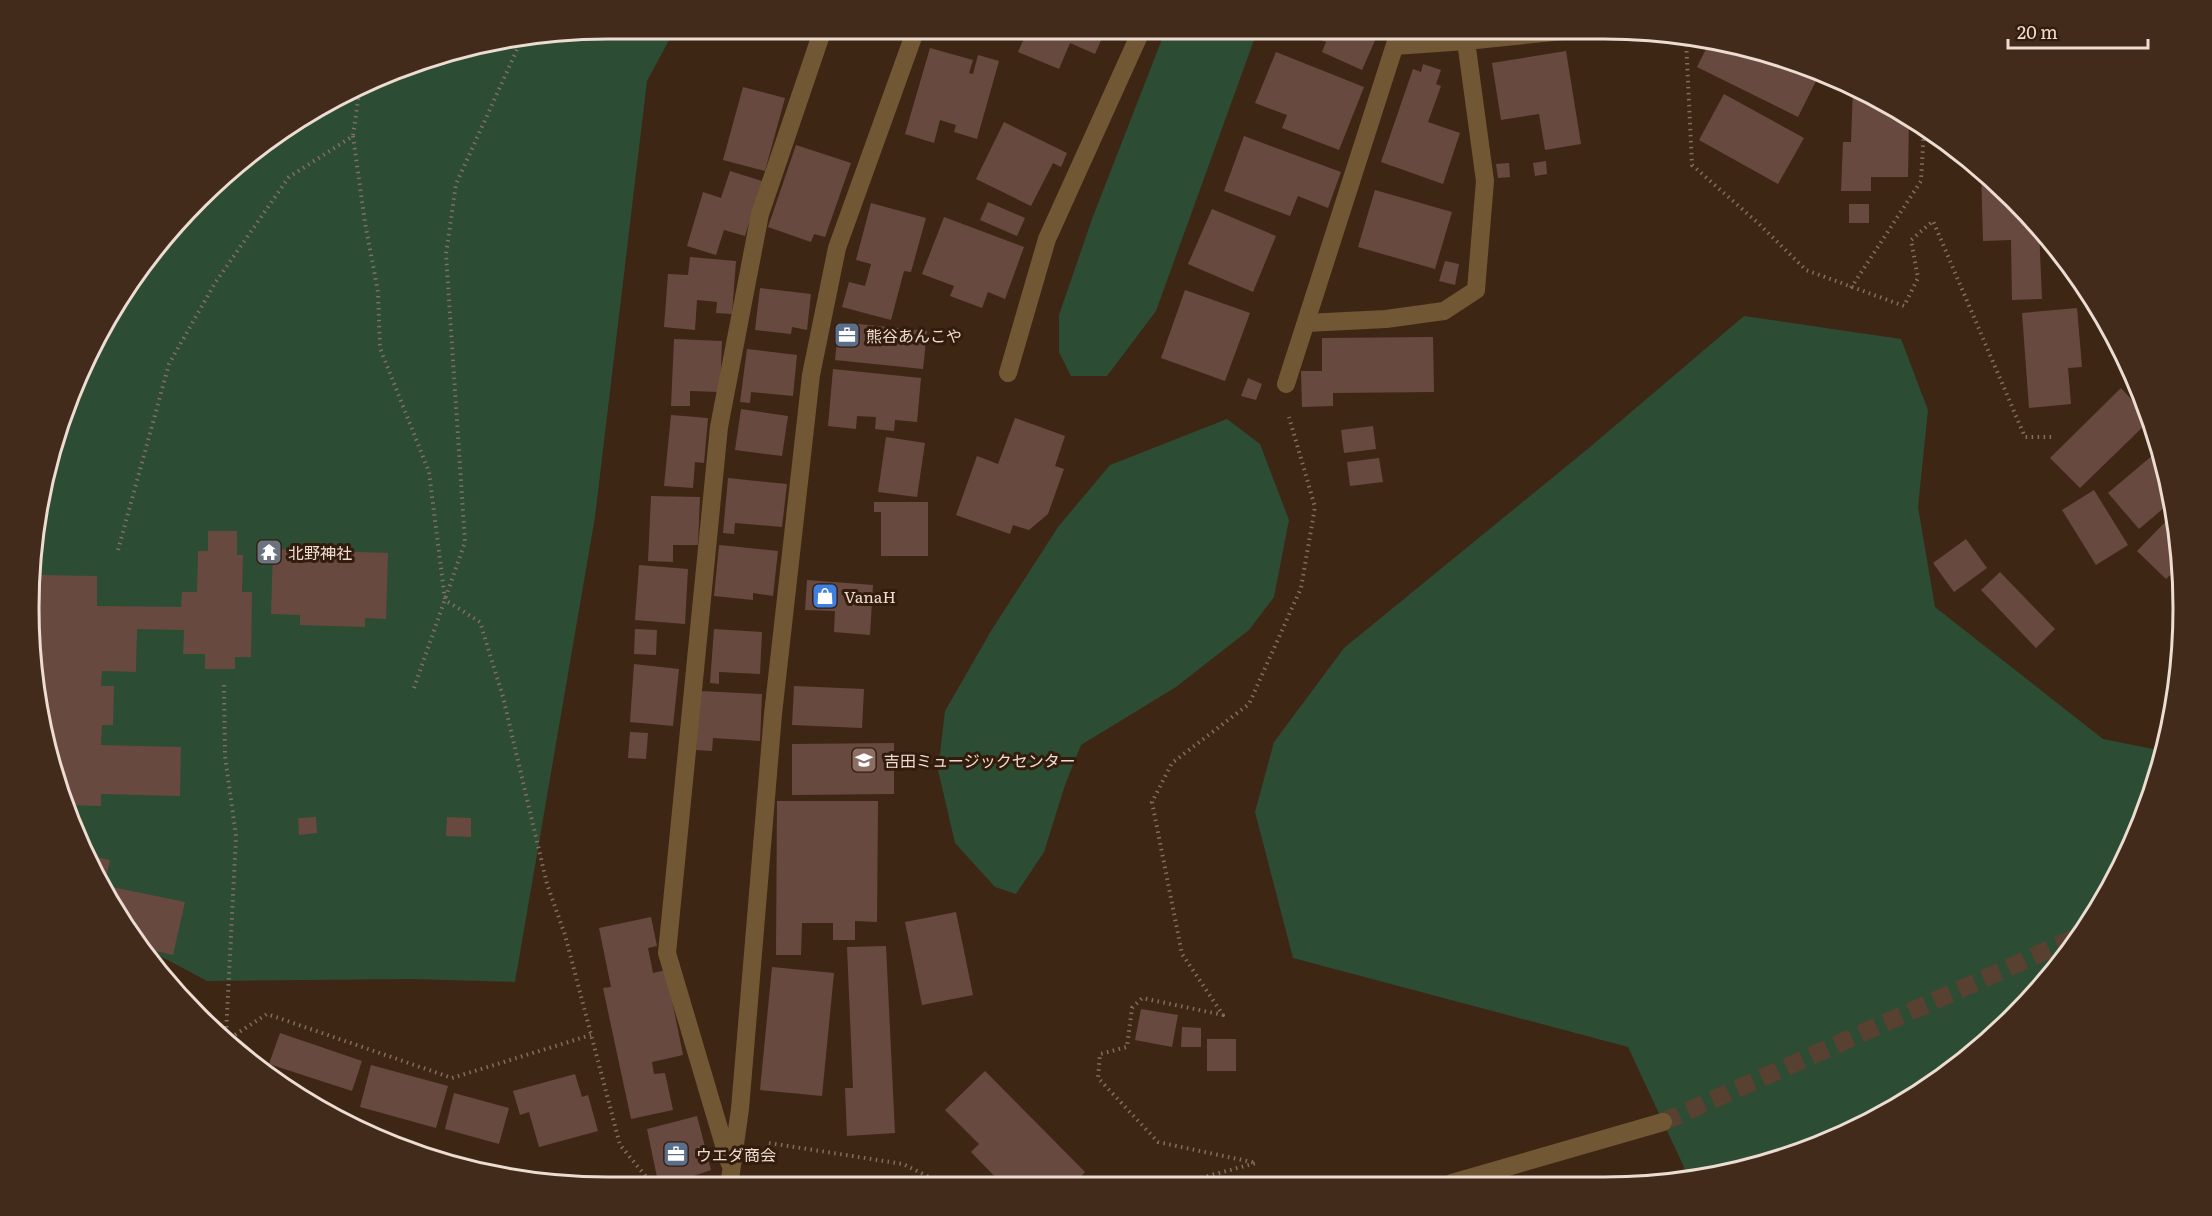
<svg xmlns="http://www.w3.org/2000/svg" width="2212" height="1216" font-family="Literata,'Noto Sans JP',serif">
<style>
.green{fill:#2c4c34}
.building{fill:#684940}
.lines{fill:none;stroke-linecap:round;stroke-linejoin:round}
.minor-tunnel{stroke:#584131;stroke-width:18;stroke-dasharray:18 9;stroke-linecap:butt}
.path{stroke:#836e5f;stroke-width:4;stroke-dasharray:1.5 4.5;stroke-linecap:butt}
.minor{stroke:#725734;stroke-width:18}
.labels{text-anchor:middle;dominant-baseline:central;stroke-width:6;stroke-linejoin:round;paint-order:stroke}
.poi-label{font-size:16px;fill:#eddcd2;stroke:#331c0b;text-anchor:start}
.rim{fill:none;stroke:#eddcd2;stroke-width:3}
</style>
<rect width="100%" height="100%" fill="#3e2615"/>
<g class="green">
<polygon points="608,29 675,29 647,81 595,517 515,982 411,979 207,981 147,949 72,829 30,646 48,458 126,286 255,148 422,59"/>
<polygon points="1166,29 1258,29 1156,311 1107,376 1071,376 1059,352 1059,315 1092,219"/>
<polygon points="1744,316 1901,339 1928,410 1918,507 1935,607 2103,739 2163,751 2153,795 2106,898 2014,1018 1926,1090 1791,1157 1690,1180 1628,1047 1293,958 1255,812 1274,742 1344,648 1590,447"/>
<polygon points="1227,419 1260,444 1289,520 1274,597 1249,630 1176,687 1081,745 1065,785 1044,852 1016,894 995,887 955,843 938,770 945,711 991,631 1058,527 1110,465"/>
</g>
<g class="building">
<polygon points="981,29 996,29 994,34"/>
<polygon points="1028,29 1106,29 1095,54 1070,43 1059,69 1018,52"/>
<polygon points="1297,29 1380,29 1362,70 1322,52 1326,42"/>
<polygon points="1709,43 1790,59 1820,73 1798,117 1697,67"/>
<polygon points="930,48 973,60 969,73 973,74 978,55 999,61 977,139 954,132 956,125 940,120 934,143 905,134"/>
<polygon points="1566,51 1581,144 1545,150 1539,114 1501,120 1492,63"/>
<polygon points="1276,52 1364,87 1339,150 1282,128 1287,115 1255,103"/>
<polygon points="1423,64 1441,70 1436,84 1441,86 1428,122 1460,133 1443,184 1381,162 1413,69 1421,72"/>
<polygon points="743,87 785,98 765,171 723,160"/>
<polygon points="1853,88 1894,106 1909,117 1908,177 1871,177 1871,191 1841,191 1843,142 1851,142"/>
<polygon points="1724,94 1804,138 1778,184 1699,140"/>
<polygon points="1004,122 1067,153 1061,167 1053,163 1031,206 976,179"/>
<polygon points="1244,136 1341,172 1328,208 1298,196 1290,216 1224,191"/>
<polygon points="796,145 851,163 825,237 814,234 811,242 768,227"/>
<polygon points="1546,161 1547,174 1535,176 1533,163"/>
<polygon points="1509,163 1510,177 1498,178 1496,164"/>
<polygon points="1981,168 2039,229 2042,299 2012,300 2011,240 1983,241"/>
<polygon points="730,171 762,181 745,236 724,230 716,255 687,246 703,192 721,198"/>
<polygon points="1375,190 1452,212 1435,269 1358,247"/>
<polygon points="988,202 1025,218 1017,236 980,220"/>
<polygon points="871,203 926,218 911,272 904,271 891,320 842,307 849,282 865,286 871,264 856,260"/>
<rect x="1849" y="204" width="20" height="19"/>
<polygon points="1212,209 1276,236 1253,292 1188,264"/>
<polygon points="944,217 1024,247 1005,299 988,292 982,308 950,296 954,286 922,274"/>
<polygon points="690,257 736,261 732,314 716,313 717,302 697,300 695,330 664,327 668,274 688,275"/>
<polygon points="1445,261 1459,264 1455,285 1439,281"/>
<polygon points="760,288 811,294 807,330 792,327 791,334 755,330"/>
<polygon points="1185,290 1250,313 1225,381 1161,358"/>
<polygon points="2077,308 2082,367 2068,368 2071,404 2029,408 2022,313"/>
<polygon points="839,322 927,331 923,369 835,360"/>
<polygon points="1433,337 1434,392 1333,393 1333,406 1302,407 1301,371 1322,371 1322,338"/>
<polygon points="674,339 722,341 720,392 690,391 690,406 671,406"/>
<polygon points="747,349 797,355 793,396 751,392 750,403 740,402"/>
<polygon points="833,369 921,378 917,422 895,420 894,431 875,429 876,417 857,416 856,429 828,426"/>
<polygon points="1248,378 1262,384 1256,400 1241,396"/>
<polygon points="2121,388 2150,420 2080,488 2050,458"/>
<polygon points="741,409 788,416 782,456 735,450"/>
<polygon points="671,415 708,418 704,463 695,462 693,488 664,486"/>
<polygon points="1015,418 1065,436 1055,466 1064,469 1048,514 1029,530 1013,525 1010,534 956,515 977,456 998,464"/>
<polygon points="1373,426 1376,449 1344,453 1341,430"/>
<polygon points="886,437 925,443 917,497 878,492"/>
<polygon points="2160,449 2171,502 2139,529 2108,493"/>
<polygon points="1379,458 1383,482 1350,486 1347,462"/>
<polygon points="728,478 787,484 782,527 735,523 734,534 723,533"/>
<polygon points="2094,490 2128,545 2096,565 2062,510"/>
<polygon points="651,496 700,497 698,545 673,545 673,562 648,561"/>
<polygon points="874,502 928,502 928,556 881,556 881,512 874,512"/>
<polygon points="2173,514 2181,565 2166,579 2137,551"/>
<polygon points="208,531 237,531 237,555 243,555 242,592 252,592 251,657 235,657 235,669 205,669 205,654 183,654 184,630 137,629 136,672 102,671 101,686 114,686 113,725 102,725 101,745 181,747 180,796 101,794 101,806 67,805 30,646 37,575 97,576 97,606 181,607 182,592 197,592 198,551 208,551"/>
<polygon points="1966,539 1987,568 1954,592 1933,563"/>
<polygon points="719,545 778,551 773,596 753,593 753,600 714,596"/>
<polygon points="273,549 388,553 386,619 365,618 365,627 300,625 300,615 271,614"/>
<polygon points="639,565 688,569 685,624 635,620"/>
<polygon points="2000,572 2055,629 2036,648 1981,590"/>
<polygon points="807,580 873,585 870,635 834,632 835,611 805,610"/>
<polygon points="635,629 657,630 656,655 634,654"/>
<polygon points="714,629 762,632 760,674 719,672 719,684 710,683"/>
<polygon points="634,664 679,669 673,726 630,722"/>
<polygon points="794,686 864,689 862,728 792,725"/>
<polygon points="699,691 762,694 760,741 713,738 712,751 696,750"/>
<polygon points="630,732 648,733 646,759 628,758"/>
<polygon points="894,743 894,794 792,795 792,744"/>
<polygon points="777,801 878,801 877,922 855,921 855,940 833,940 833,923 802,923 801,955 776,955"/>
<polygon points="316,817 317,833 299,835 298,818"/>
<polygon points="447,817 471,818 471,837 446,836"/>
<polygon points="89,856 110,860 105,882 93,862"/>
<polygon points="107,886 185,902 173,955 147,949"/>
<polygon points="956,912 973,995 922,1005 905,922"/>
<polygon points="651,917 657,946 648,948 653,973 666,970 683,1055 652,1062 654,1074 665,1073 673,1110 631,1119 603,988 611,987 599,928"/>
<polygon points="886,946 895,1133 847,1136 845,1088 853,1088 847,947"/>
<polygon points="772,967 834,973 822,1096 760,1090"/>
<polygon points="1141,1009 1178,1015 1172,1047 1135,1040"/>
<polygon points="1182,1027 1201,1028 1201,1047 1181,1047"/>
<polygon points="280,1033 362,1061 352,1091 269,1064"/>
<rect x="1207" y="1039" width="29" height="32"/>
<polygon points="371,1065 448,1086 436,1128 360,1107"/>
<polygon points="985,1071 1085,1172 1073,1185 1003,1185 971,1152 979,1144 945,1110"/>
<polygon points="575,1074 582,1097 588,1095 598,1131 539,1147 529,1112 520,1115 513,1091"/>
<polygon points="454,1093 509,1108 499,1144 445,1129"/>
<polygon points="697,1116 711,1170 682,1180 657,1177 647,1129"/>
</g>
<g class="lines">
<polyline class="minor-tunnel" points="1663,1122 2075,938"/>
<g class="path">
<polyline points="1686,39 1692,165 1758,223 1806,270 1904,306 1918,278 1911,240 1933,221 2025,437 2054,437"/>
<polyline points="353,136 365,223 378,292 380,348 429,472 445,600 480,622 503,697 547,884 565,935 620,1145 648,1179 667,1186"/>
<polyline points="1851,288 1921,181 1924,128"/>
<polyline points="2090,297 2120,367"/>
<polyline points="2114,337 2119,359"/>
<polyline points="2120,367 2137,387"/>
<polyline points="118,550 169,364 215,283 289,177 353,136 359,93"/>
<polyline points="224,685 225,756 236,836 226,1034"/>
<polyline points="414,688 465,542 446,254 456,184 520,43"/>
<polyline points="230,1038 267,1014 452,1078 591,1035"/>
<polyline points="769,1143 903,1164 945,1185"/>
<polyline points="1178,1184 1256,1163 1158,1142 1098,1078 1100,1054 1127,1047 1132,1008 1142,998 1223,1015 1182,954 1152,802 1172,763 1249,704 1301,588 1315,507 1289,417"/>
</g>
<g class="minor">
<polyline points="1395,46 1466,41"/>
<polyline points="1306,323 1386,319 1444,311 1476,290 1485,181 1466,41 1573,30"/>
<polyline points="1008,373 1047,239 1142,29"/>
<polyline points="1286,384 1400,29"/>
<polyline points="729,1162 667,953 719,427 760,214 823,29"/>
<polyline points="1452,1183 1663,1122"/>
<polyline points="729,1186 740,1109 773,714 811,375 837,248 916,29"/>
</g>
</g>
<defs>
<g id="office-square" transform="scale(1.35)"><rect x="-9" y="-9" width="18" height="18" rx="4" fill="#5c6f8a" stroke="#331c0b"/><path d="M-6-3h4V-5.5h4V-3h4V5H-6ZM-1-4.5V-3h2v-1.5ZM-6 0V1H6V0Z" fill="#fff"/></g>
<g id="temple-square" transform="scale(1.35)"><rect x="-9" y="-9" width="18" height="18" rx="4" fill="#6b7280" stroke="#331c0b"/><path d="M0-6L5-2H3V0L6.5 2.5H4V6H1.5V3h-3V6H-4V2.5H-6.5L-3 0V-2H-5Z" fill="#fff"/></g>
<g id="shop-square" transform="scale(1.35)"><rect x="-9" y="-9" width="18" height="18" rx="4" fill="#3f7fe0" stroke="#331c0b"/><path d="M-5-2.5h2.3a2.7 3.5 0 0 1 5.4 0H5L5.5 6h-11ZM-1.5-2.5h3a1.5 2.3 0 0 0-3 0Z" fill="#fff"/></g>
<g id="school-square" transform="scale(1.35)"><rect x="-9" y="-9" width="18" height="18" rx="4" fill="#8d6e63" stroke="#331c0b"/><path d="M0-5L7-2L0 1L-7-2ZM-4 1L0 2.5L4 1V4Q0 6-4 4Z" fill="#fff"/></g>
</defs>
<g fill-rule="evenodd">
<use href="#office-square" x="847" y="335"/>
<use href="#temple-square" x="269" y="552"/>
<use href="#shop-square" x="825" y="596"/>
<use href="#school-square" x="864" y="760"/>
<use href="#office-square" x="676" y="1154"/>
</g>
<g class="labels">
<g class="poi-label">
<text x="866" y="335">熊谷あんこや</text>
<text x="288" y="552">北野神社</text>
<text x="844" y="596">VanaH</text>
<text x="884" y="760">吉田ミュージックセンター</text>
<text x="696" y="1154">ウエダ商会</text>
</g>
</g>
<path d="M0 0H2212V1216H0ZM608 39H1604A569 569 0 0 1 2173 608V608A569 569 0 0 1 1604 1177H608A569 569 0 0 1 39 608V608A569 569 0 0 1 608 39Z" fill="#422b1b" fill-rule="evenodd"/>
<path class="rim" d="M608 39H1604A569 569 0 0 1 2173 608V608A569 569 0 0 1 1604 1177H608A569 569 0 0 1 39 608V608A569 569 0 0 1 608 39Z"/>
<path d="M2008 39v9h140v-9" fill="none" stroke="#eddcd2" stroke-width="3"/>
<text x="2017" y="39" font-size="18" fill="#eddcd2" stroke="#331c0b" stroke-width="4.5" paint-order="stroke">20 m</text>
</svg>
